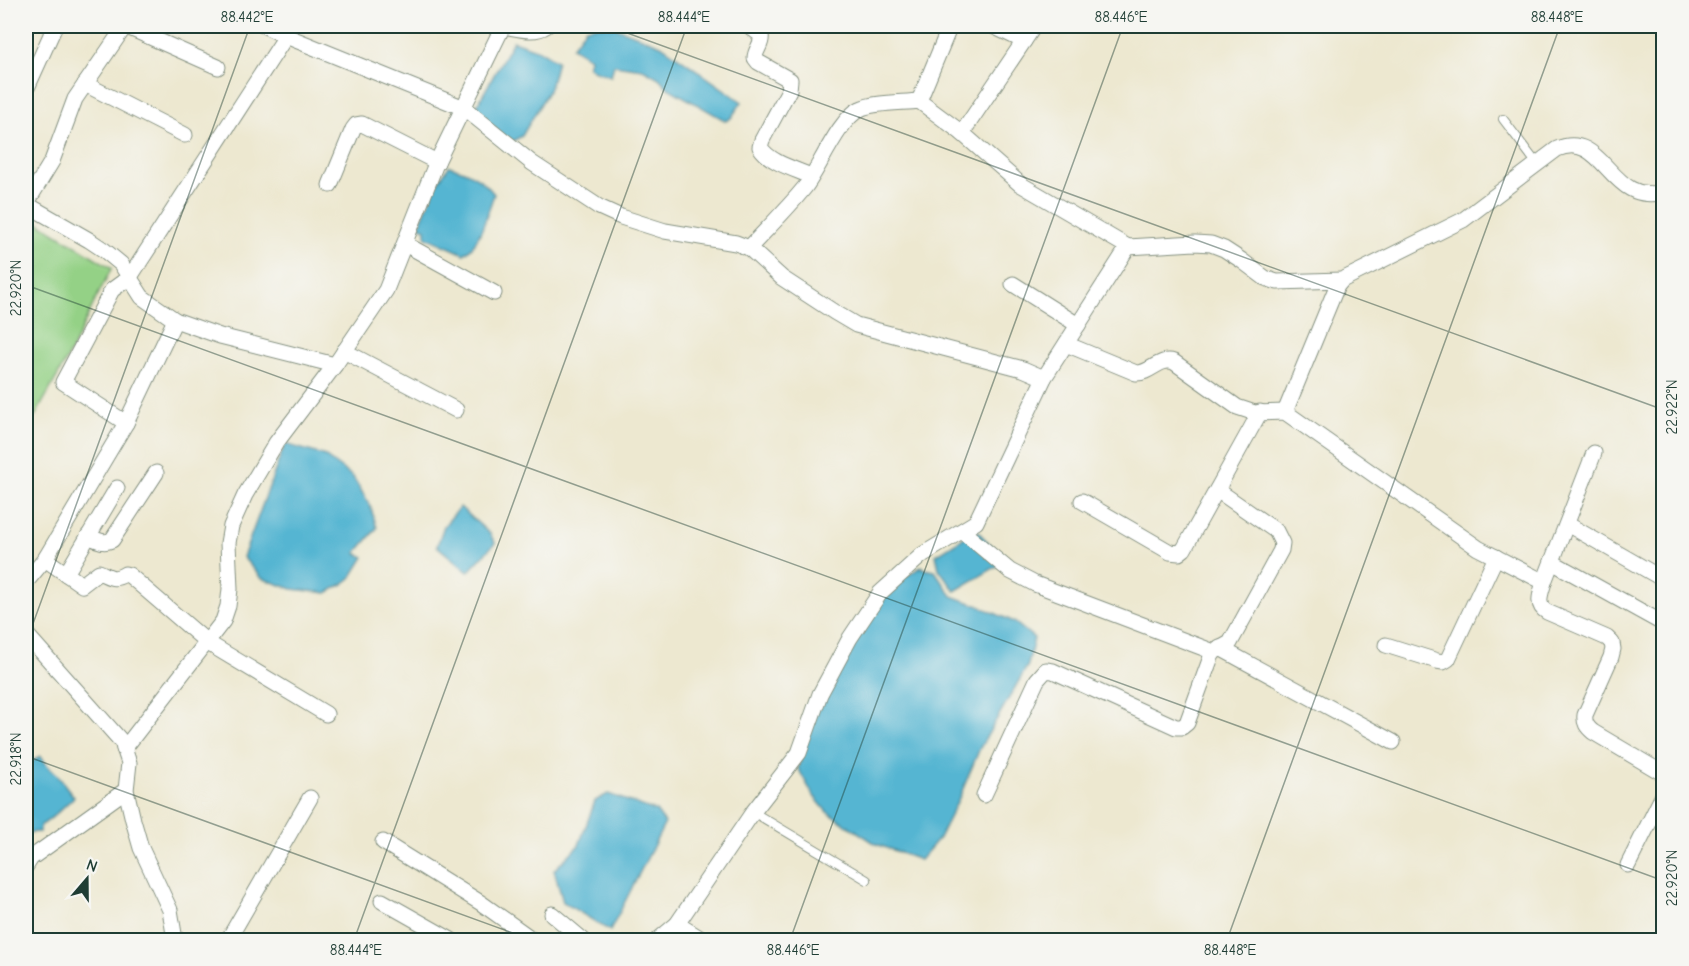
<svg xmlns="http://www.w3.org/2000/svg" width="1689" height="966" font-family="'Comic Neue',sans-serif">
<style>
.green{fill:#94d186;stroke:#5a875d;stroke-width:1.5}
.water{fill:#54b5d2;stroke:#3a7983;stroke-width:1.5}
.lines{fill:none;stroke-linecap:round;stroke-linejoin:round}
.lane-casing{stroke:#869282;stroke-width:10}
.street-casing{stroke:#869282;stroke-width:17}
.lane{stroke:#fff;stroke-width:8}
.street{stroke:#fff;stroke-width:15}
.ticks{fill:none;stroke:#1f3d34;stroke-width:1.5;stroke-opacity:0.45}
.neatline{fill:none;stroke:#1f3d34;stroke-width:2}
.ticks-label{font-size:15px;text-anchor:middle;fill:#1f3d34}
</style>
<rect width="100%" height="100%" fill="#f6f6f2"/>
<filter id="ink" filterUnits="userSpaceOnUse"><feTurbulence type="fractalNoise" baseFrequency=".0167" numOctaves="2"/><feDisplacementMap in="SourceGraphic" scale="12" xChannelSelector="R" yChannelSelector="G"/><feConvolveMatrix kernelMatrix="1 2 1 2 8 2 1 2 1" color-interpolation-filters="sRGB"/></filter>
<filter id="wash" filterUnits="userSpaceOnUse"><feTurbulence type="fractalNoise" baseFrequency=".008" numOctaves="4" result="noise"/><feDisplacementMap in="SourceGraphic" scale="24" xChannelSelector="R" yChannelSelector="G"/><feGaussianBlur stdDeviation="1.35" result="paint"/><feColorMatrix in="noise" values="0 0 0 0 0 0 0 0 0 0 0 0 0 0 0 0 0 1.4 0 .05"/><feComposite in="paint" operator="in"/></filter>
<g filter="url(#wash)">
<rect width="100%" height="100%" fill="#ede8d0"/>
<path class="green" d="M26,215L112,268C98,293 86,320 73,347C58,376 42,404 26,432Z"/>
<g class="water">
<polygon points="596,26 612,26 661,45 742,102 731,118 726,121 668,88 659,78 643,69 614,65 611,76 593,70 588,66 590,58 572,47 586,28"/>
<polygon points="513,41 539,50 557,61 550,88 522,136 508,144 475,109"/>
<path d="M449,166C467,171 482,178 494,194C488,211 480,245 464,254L426,237V229L419,226L436,185Z"/>
<polygon points="285,444 323,455 353,477 370,505 377,528 356,553 364,557 351,578 343,584 327,593 292,589 261,578 243,557"/>
<polygon points="460,507 490,534 495,543 468,572 437,546 444,526"/>
<polygon points="976,530 996,550 999,565 955,591 939,569 936,555"/>
<polygon points="922,566 924,569 935,571 952,596 979,606 1014,622 1034,638 1028,665 980,748 960,796 939,838 920,860 876,844 827,812 813,795 798,768 812,716 880,593"/>
<path d="M40,756L51,770L56,773L74,797C66,804 49,822 41,825L39,832L26,833V766Z"/>
<polygon points="608,794 656,811 665,823 610,931 563,902 554,870 579,845 595,801"/>
</g>
</g>
<g filter="url(#ink)">
<g class="lines">
<g class="lane-casing">
<g id="lane">
<polyline points="1503,119 1537,164"/>
<polyline points="753,812 867,880"/>
</g>
</g>
<g class="street-casing">
<g id="street">
<polyline points="265,26 286,36 464,108 532,163 599,207 621,217 665,231 736,243 749,248 782,278 834,312 856,325 1023,369 1044,378"/>
<path d="M503,26C517,28 534,34 546,26"/>
<path d="M749,26L761,35C763,45 755,49 755,58L758,62L790,80L789,90L762,140L760,147C770,163 795,169 811,176"/>
<polyline points="993,26 1024,41"/>
<polyline points="85,84 185,135"/>
<polyline points="26,90 55,26"/>
<polyline points="919,101 950,26"/>
<polyline points="962,133 1034,26"/>
<polyline points="330,185 353,129 356,125 362,124 437,162"/>
<polyline points="26,204 89,240 104,250 121,264 142,297 175,320 220,336 335,365"/>
<polyline points="26,204 52,161 75,99 125,26 218,67"/>
<polyline points="405,244 494,293"/>
<path d="M749,248C768,228 788,208 805,187C820,167 839,119 860,109C873,102 904,103 919,101L962,133L1020,184L1128,247L1195,243L1211,244L1224,249L1241,260L1265,278L1277,282L1342,280"/>
<polyline points="1013,284 1078,325"/>
<path d="M1066,344L1136,373C1150,374 1159,357 1174,362L1237,407L1255,413L1285,412L1478,548L1544,582"/>
<polyline points="344,351 456,410"/>
<path d="M1285,412L1337,286L1342,280L1463,220L1557,149C1593,134 1605,175 1631,189C1642,195 1652,194 1664,193"/>
<polyline points="126,423 63,382 112,290 130,277 286,36"/>
<path d="M1594,453L1544,582C1541,593 1535,605 1547,612L1607,638L1612,643L1613,649L1611,657L1585,715C1584,723 1587,727 1593,732L1664,774"/>
<polyline points="1082,501 1170,552 1179,553 1184,549 1260,412"/>
<polyline points="1567,524 1661,578"/>
<polyline points="962,531 1010,571 1035,584 1214,652"/>
<path d="M88,536C97,540 103,544 112,540L156,473"/>
<path d="M45,559L82,585L99,572C111,577 113,581 125,574L129,575L208,643L326,714"/>
<polyline points="1552,562 1664,624"/>
<polyline points="66,574 117,488"/>
<polyline points="26,582 45,559 126,423 175,320"/>
<polyline points="26,634 122,742 129,763 126,790 133,820 141,848 170,910 175,940"/>
<polyline points="1386,645 1437,661 1443,662 1448,659 1496,557"/>
<polyline points="1220,648 1393,742"/>
<polyline points="124,749 223,621 228,606 230,589 228,543 231,526 245,495 276,443 335,365 386,290 435,166 503,26"/>
<polyline points="984,795 1037,680 1046,670 1053,671 1176,727 1182,727 1187,723 1211,657 1214,652 1230,643 1281,550 1282,543 1276,531 1217,490"/>
<polyline points="383,842 481,903 533,940"/>
<polyline points="1628,865 1664,793"/>
<polyline points="26,866 31,858 126,790"/>
<polyline points="382,901 451,940"/>
<polyline points="552,914 583,940"/>
<polyline points="677,924 703,940"/>
<polyline points="228,940 310,798"/>
<polyline points="658,940 677,924 753,812 799,753 820,694 850,638 880,593 922,555 976,522 1044,378 1128,247"/>
</g>
</g>
<use href="#lane" class="lane"/>
<use href="#street" class="street"/>
</g>
</g>
<path class="ticks" d="M608,26L1664,410M26,285L1664,881M26,643L250,26M26,756L532,940M354,940L687,26M790,940L1123,26M1227,940L1560,26"/>
<rect width="1689" height="966" fill="none" stroke="#f6f6f2" stroke-width="66"/>
<g transform="translate(87 879) rotate(20)" stroke="#f6f6f2" stroke-width="4.5" paint-order="stroke">
<path d="M0-4.5L10 22L0 15L-10 22Z" fill="#1f3d34"/>
<text y="-9" font-size="16" font-weight="bold" text-anchor="middle" fill="#1f3d34">N</text>
</g>
<rect x="33" y="33" width="1623" height="900" class="neatline"/>
<g class="ticks-label">
<text x="247" y="22">88.442°E</text>
<text x="684" y="22">88.444°E</text>
<text x="1121" y="22">88.446°E</text>
<text x="1557" y="22">88.448°E</text>
<text transform="translate(16 288) rotate(-90)" y="5">22.920°N</text>
<text transform="translate(1672 407) rotate(-90)" y="5">22.922°N</text>
<text transform="translate(16 759) rotate(-90)" y="5">22.918°N</text>
<text transform="translate(1672 878) rotate(-90)" y="5">22.920°N</text>
<text x="356" y="955">88.444°E</text>
<text x="793" y="955">88.446°E</text>
<text x="1230" y="955">88.448°E</text>
</g>
</svg>
